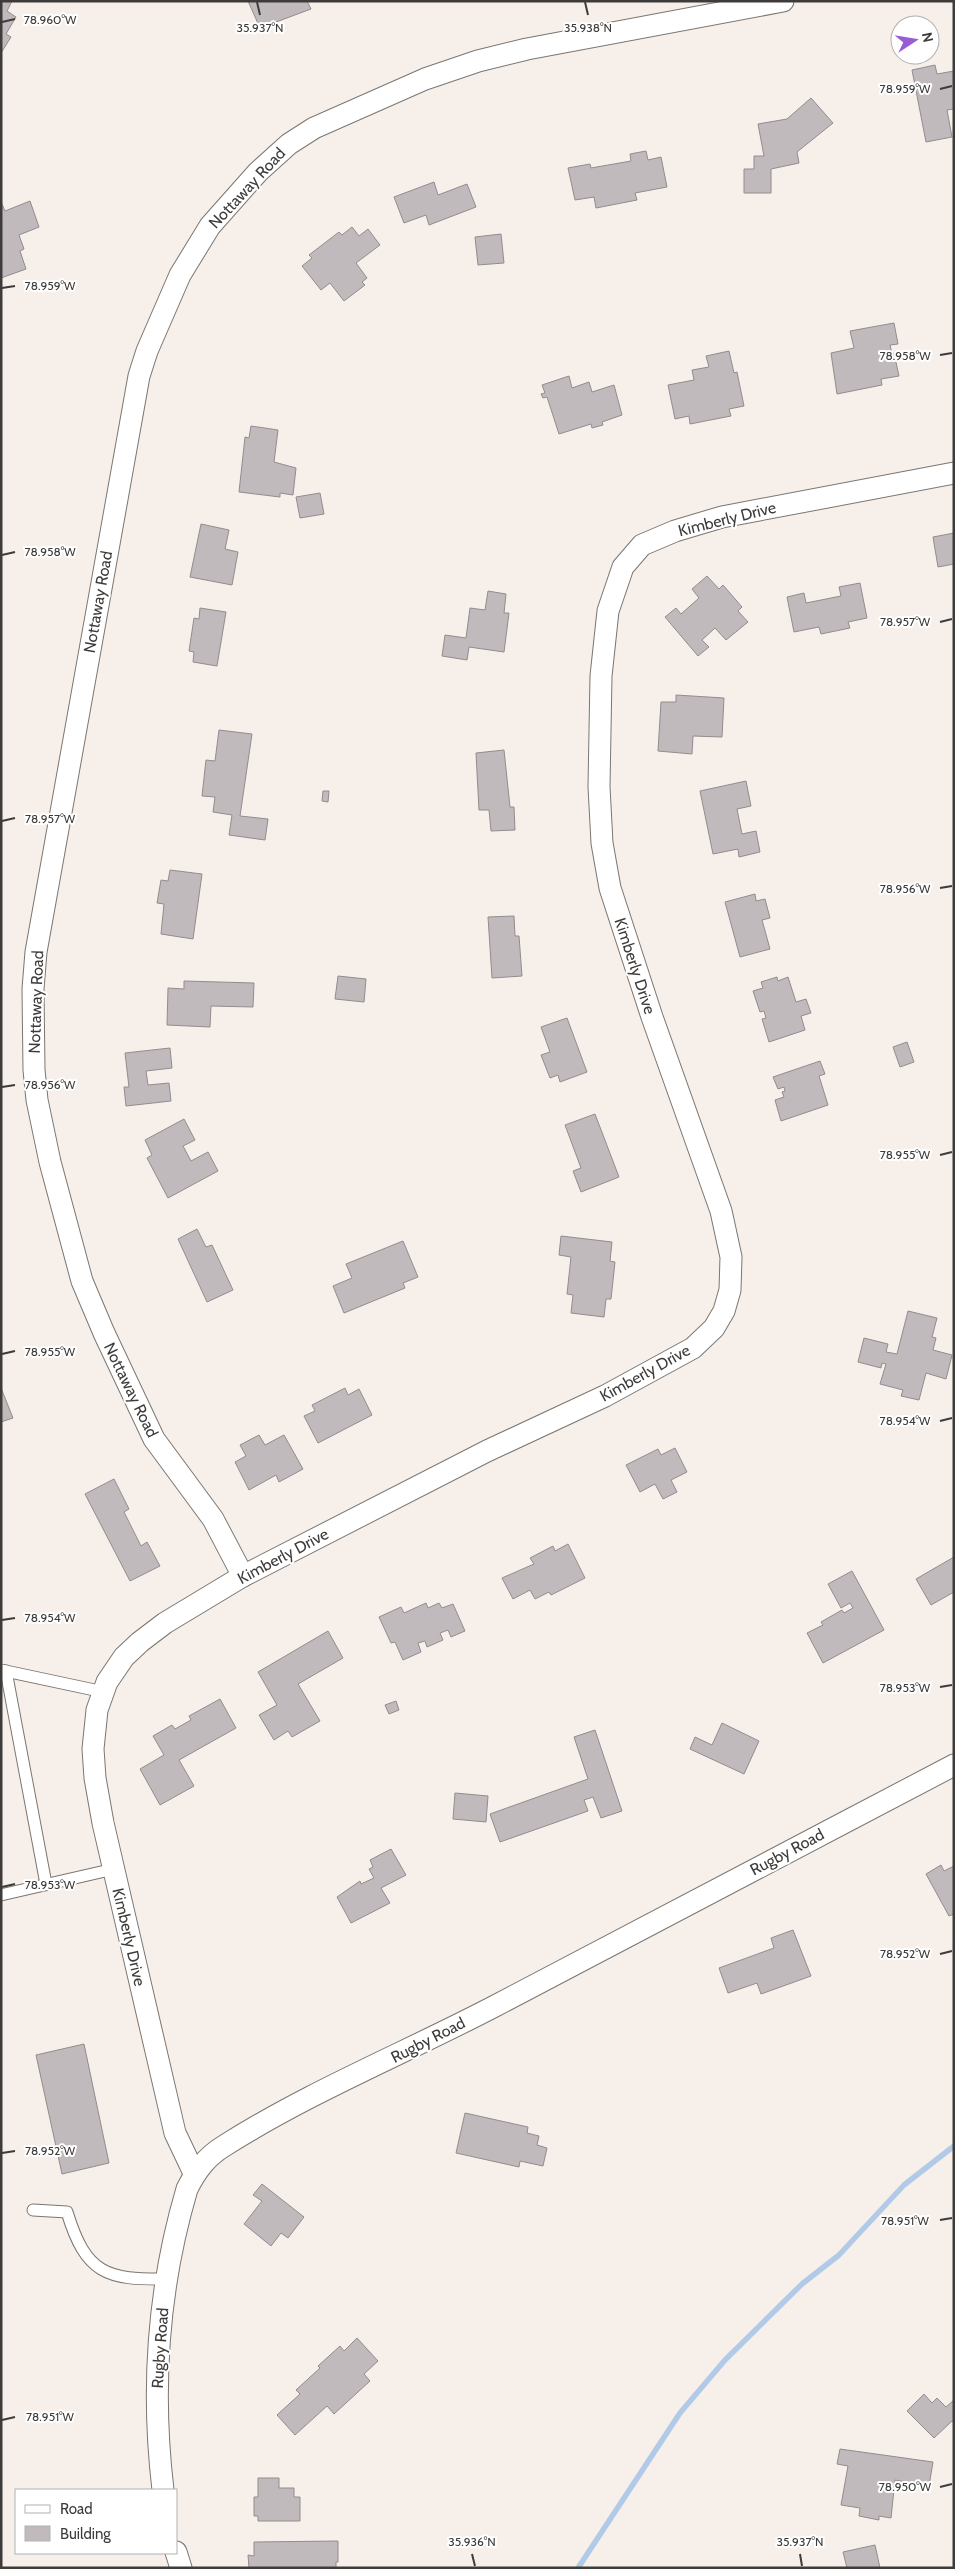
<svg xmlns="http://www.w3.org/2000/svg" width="955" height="2569" font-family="Cabin,sans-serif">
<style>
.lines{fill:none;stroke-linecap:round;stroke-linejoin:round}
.stream{stroke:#b0cae8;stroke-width:5.5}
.building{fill:#c1babd;stroke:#938c8f}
.lane-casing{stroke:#7b7671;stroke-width:13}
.street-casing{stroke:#7b7671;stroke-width:23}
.lane{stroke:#fff;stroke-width:11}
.street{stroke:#fff;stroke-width:21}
.ticks{fill:none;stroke:#3e3c3a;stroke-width:2}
.labels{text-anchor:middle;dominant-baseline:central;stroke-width:4;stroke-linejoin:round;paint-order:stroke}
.street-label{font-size:16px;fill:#3e3c3a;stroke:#fff}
.ticks-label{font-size:12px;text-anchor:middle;fill:#3e3c3a;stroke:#fff;stroke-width:4;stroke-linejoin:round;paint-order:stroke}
</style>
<rect width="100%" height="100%" fill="#f6efea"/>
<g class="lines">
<polyline class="stream" points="578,2568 680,2413 725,2360 802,2284 839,2255 904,2185 954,2146"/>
</g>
<g class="building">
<polygon points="1,1 12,1 7,11 16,17 6,34 11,37 1,53"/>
<polygon points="248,1 307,1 311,9 260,28"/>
<polygon points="935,65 937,74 954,71 954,109 947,110 952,137 926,142 912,70"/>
<polygon points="811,98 833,123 797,152 799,163 771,169 771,193 744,193 744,169 754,169 754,156 764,156 758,124 787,119"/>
<polygon points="646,151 648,160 661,157 667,187 635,193 637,200 596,208 594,197 575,200 568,168 590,164 591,168 631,161 630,154"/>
<polygon points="434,182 438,195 467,184 476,207 429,225 426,215 404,223 394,197"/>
<polygon points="30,201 39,227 19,235 24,249 20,251 26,269 1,278 1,202 5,211"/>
<polygon points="352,227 359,236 368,229 380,245 356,263 367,278 362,282 365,285 344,301 330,283 321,290 302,266 312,258 309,255 339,232 342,235"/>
<polygon points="501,234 504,263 478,265 475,237"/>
<polygon points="894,323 898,344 890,345 892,354 894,353 899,376 881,379 882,385 837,394 831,353 854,348 850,331"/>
<polygon points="729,351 734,373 737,372 744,406 729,409 731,416 690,424 689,416 675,419 668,385 694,380 692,370 709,367 706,356"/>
<polygon points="569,376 572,388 589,382 592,392 614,385 622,415 602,422 603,425 592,428 591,424 559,434 547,397 543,398 541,394 545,393 542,385"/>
<polygon points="251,426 278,430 274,462 296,468 293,495 280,493 280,497 239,492 245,437 249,438"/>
<polygon points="320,493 324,514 300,518 296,497"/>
<polygon points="201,524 229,530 225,549 238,552 232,585 190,577"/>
<polygon points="954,533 954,564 938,567 933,537"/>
<polygon points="707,576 719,589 723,585 742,607 738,611 748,622 726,640 715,628 702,640 709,647 698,656 665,617 676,608 681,614 699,598 692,589"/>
<polygon points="860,583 867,618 848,622 850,628 821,634 819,627 794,632 787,597 804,593 806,603 841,596 839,587"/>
<polygon points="488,591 506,594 504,613 509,613 504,652 469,647 467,660 442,656 445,635 466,638 470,608 485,610"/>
<polygon points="200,608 226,612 217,666 193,662 194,652 189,651 194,618 199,619"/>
<polygon points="676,695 724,698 722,737 693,736 692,754 658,751 661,702 676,702"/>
<polygon points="219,730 252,734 240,816 268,819 265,840 229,835 232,815 213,812 215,797 202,796 206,760 215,761"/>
<polygon points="504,750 510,807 514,807 515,830 491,831 489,810 479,810 476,753"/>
<polygon points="746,781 751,806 737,809 742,834 756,831 760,852 739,857 738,849 713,854 700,791"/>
<polygon points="323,791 329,791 328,802 322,801"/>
<polygon points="170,870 202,874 193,939 161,934 164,904 157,903 161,880 168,881"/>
<polygon points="755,894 756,901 765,899 770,918 762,920 770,949 740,957 725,902"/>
<polygon points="514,916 515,936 519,936 522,976 492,978 488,917"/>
<polygon points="338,976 366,979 364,1002 335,999"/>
<polygon points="777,977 778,981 788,977 796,1002 806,999 811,1013 801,1016 805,1030 769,1042 762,1019 766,1018 764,1011 760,1012 753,991 763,988 761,982"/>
<polygon points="184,981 254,983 253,1007 211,1006 210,1027 167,1025 168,988 184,989"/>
<polygon points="567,1018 587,1072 560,1082 558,1075 550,1078 541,1055 550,1052 541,1027"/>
<polygon points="907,1042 914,1062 900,1067 893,1047"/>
<polygon points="170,1048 172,1068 146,1071 148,1085 169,1083 171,1101 126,1106 124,1087 129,1087 125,1053"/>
<polygon points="820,1061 825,1074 819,1076 828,1105 781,1121 775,1100 784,1097 782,1092 785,1091 784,1087 778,1089 773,1077"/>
<polygon points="595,1114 619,1177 581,1192 573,1171 581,1168 565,1125"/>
<polygon points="184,1119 195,1140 183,1146 191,1161 208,1152 218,1171 168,1198 147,1158 152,1155 145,1140"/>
<polygon points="197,1229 206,1247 212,1245 233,1290 207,1302 178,1239"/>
<polygon points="561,1236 612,1242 610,1261 615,1262 611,1299 606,1299 604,1317 571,1313 573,1295 567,1294 571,1257 559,1255"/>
<polygon points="403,1241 418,1277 403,1283 405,1288 344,1313 333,1286 352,1278 346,1264"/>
<polygon points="908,1311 937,1318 932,1337 936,1338 933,1350 952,1355 946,1379 926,1373 919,1400 901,1396 903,1390 880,1384 886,1364 882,1363 881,1368 858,1362 864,1338 888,1344 886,1352 897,1354"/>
<polygon points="1,1388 13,1418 1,1422"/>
<polygon points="345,1388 348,1395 359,1389 372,1415 318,1443 304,1416 315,1411 312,1405"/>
<polygon points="259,1435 265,1445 284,1435 303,1469 279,1482 276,1475 249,1490 235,1462 246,1456 240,1445"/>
<polygon points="675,1448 687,1472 671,1480 677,1492 663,1499 655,1484 640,1492 626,1465 658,1449 661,1455"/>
<polygon points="114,1479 129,1509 124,1512 141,1546 147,1542 160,1566 130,1581 85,1494"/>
<polygon points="568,1544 585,1578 551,1595 549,1592 535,1599 530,1590 513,1599 502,1578 534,1564 530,1558 553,1546 555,1551"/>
<polygon points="954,1557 954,1592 931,1605 916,1579"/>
<polygon points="852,1571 884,1630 823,1663 807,1633 823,1625 821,1622 842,1610 844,1613 853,1608 850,1603 841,1608 828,1584"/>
<polygon points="426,1603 428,1608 439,1603 442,1608 453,1604 465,1631 451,1637 448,1630 440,1633 443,1640 427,1647 425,1641 418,1643 421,1652 403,1660 395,1642 391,1643 379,1617 401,1607 404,1613"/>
<polygon points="328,1631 343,1658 298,1684 320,1721 292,1737 288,1731 274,1740 259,1715 277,1705 258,1672"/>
<polygon points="220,1699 236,1728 179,1760 194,1786 160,1805 140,1769 164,1755 153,1736 172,1725 175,1729 191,1720 189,1716"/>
<polygon points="396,1701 399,1710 389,1714 385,1705"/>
<polygon points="722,1723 759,1741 744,1774 690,1749 695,1737 712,1745"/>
<polygon points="595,1730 622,1811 601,1818 593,1797 584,1800 588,1811 500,1842 490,1814 588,1779 574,1737"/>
<polygon points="455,1793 488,1796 486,1822 453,1819"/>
<polygon points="391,1849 406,1875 381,1888 390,1903 351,1923 337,1897 360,1881 361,1884 374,1878 369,1869 373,1867 370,1860"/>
<polygon points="941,1865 944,1871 954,1866 954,1914 949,1916 926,1874"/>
<polygon points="793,1930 811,1976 761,1994 757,1983 728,1993 719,1968 774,1948 771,1938"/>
<polygon points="84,2044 109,2163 62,2174 36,2055"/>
<polygon points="465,2113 528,2127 527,2133 539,2136 537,2145 547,2148 543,2166 520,2161 519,2167 456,2153"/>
<polygon points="262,2184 304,2217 288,2238 281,2233 271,2246 244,2224 262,2201 253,2195"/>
<polygon points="357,2338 378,2361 364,2374 370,2381 334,2414 327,2406 295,2435 277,2415 300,2394 296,2390 320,2368 318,2366 340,2346 344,2351"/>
<polygon points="924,2394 932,2403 937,2398 946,2407 954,2400 954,2422 952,2421 934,2438 907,2411"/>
<polygon points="840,2449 933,2462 929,2486 895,2480 891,2518 879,2516 879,2520 859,2516 860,2508 841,2505 848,2466 837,2464"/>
<polygon points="258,2478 279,2478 279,2488 294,2488 294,2497 300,2497 300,2521 258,2521 258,2516 254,2516 254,2497 258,2497"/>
<polygon points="338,2541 338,2562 336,2562 336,2568 249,2568 248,2555 254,2556 254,2542"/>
<polygon points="875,2545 880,2568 847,2568 843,2552"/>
</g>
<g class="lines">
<g class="lane-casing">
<g id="lane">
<polyline points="1,1670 104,1692"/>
<polyline points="6,1671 46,1884"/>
<polyline points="1,1895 114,1869"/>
<path d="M33,2210L67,2212C86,2274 106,2280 168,2279"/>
</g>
</g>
<g class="street-casing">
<g id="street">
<polyline points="243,1576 213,1519 154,1439 104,1333 82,1281 50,1162 37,1100 34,1070 33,989 36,952 139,376 147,351 180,275 210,226 258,172 289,144 314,128 425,79 478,61 527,49 783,1"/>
<polyline points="194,2173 175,2133 103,1823 95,1778 93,1749 97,1710 107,1682 124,1657 140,1642 165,1623 243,1576 487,1451 605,1396 693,1348 714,1328 724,1311 730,1290 731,1257 721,1211 652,1017 610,888 602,843 599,787 601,676 608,611 623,567 642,545 675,531 722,517 954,473"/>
<path d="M163,2490C151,2389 158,2287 187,2189C196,2171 206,2157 224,2146C309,2092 405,2053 495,2006C649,1926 801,1845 954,1765"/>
<polyline points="176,2552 181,2568"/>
</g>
</g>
<use href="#lane" class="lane"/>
<use href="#street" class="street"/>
</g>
<path class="ticks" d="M257,2L260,15M585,2L588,15M2,22L15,19M940,89L952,86M2,288L15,286M940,355L952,353M2,555L15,552M940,622L952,619M2,821L15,818M940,888L952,886M2,1087L15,1085M940,1155L952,1152M2,1354L15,1351M940,1421L952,1418M2,1620L15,1618M940,1687L952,1685M2,1887L15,1884M940,1954L952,1951M2,2153L15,2151M940,2220L952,2218M2,2420L15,2417M940,2487L952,2484M472,2554L475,2566M800,2554L802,2566"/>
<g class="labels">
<g class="street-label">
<text transform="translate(247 188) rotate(-47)">Nottaway Road</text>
<text transform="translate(727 519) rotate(-14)">Kimberly Drive</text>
<text transform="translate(98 602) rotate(-80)">Nottaway Road</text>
<text transform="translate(635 966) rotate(72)">Kimberly Drive</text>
<text transform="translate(36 1002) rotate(-88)">Nottaway Road</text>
<text transform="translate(645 1373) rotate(-29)">Kimberly Drive</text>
<text transform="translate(131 1390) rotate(64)">Nottaway Road</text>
<text transform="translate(283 1556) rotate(-28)">Kimberly Drive</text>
<text transform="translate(787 1852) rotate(-28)">Rugby Road</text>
<text transform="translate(129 1937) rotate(77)">Kimberly Drive</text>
<text transform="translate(428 2040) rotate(-27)">Rugby Road</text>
<text transform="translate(160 2348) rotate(-86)">Rugby Road</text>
</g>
</g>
<g class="ticks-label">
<text x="50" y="24">78.960°W</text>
<text x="260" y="32">35.937°N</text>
<text x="588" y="32">35.938°N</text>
<text x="905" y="93">78.959°W</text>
<text x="50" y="290">78.959°W</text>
<text x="905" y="360">78.958°W</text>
<text x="50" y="556">78.958°W</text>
<text x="905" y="626">78.957°W</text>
<text x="50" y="823">78.957°W</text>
<text x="905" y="893">78.956°W</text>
<text x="50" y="1089">78.956°W</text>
<text x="905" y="1159">78.955°W</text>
<text x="50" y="1356">78.955°W</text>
<text x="905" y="1425">78.954°W</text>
<text x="50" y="1622">78.954°W</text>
<text x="905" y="1692">78.953°W</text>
<text x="50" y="1889">78.953°W</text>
<text x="905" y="1958">78.952°W</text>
<text x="50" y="2155">78.952°W</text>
<text x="905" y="2225">78.951°W</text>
<text x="50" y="2421">78.951°W</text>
<text x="905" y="2491">78.950°W</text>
<text x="472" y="2546">35.936°N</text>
<text x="800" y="2546">35.937°N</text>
</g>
<rect width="955" height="2569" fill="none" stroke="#3e3c3a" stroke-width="5"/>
<rect x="15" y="2489" width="162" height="65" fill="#ffffff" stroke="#b2b1b0"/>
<rect x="25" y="2505" width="25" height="8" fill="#ffffff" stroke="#b2b1b0"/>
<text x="60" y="2514" font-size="15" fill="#3e3c3a">Road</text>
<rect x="25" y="2526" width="25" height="15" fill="#c1babd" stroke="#b2b1b0"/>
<text x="60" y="2539" font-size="15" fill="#3e3c3a">Building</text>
<g transform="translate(915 40) rotate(78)"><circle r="24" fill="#ffffff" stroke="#b2b1b0"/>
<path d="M0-4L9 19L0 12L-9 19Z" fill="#975dd5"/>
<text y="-8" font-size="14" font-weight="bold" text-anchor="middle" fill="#3e3c3a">N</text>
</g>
</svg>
